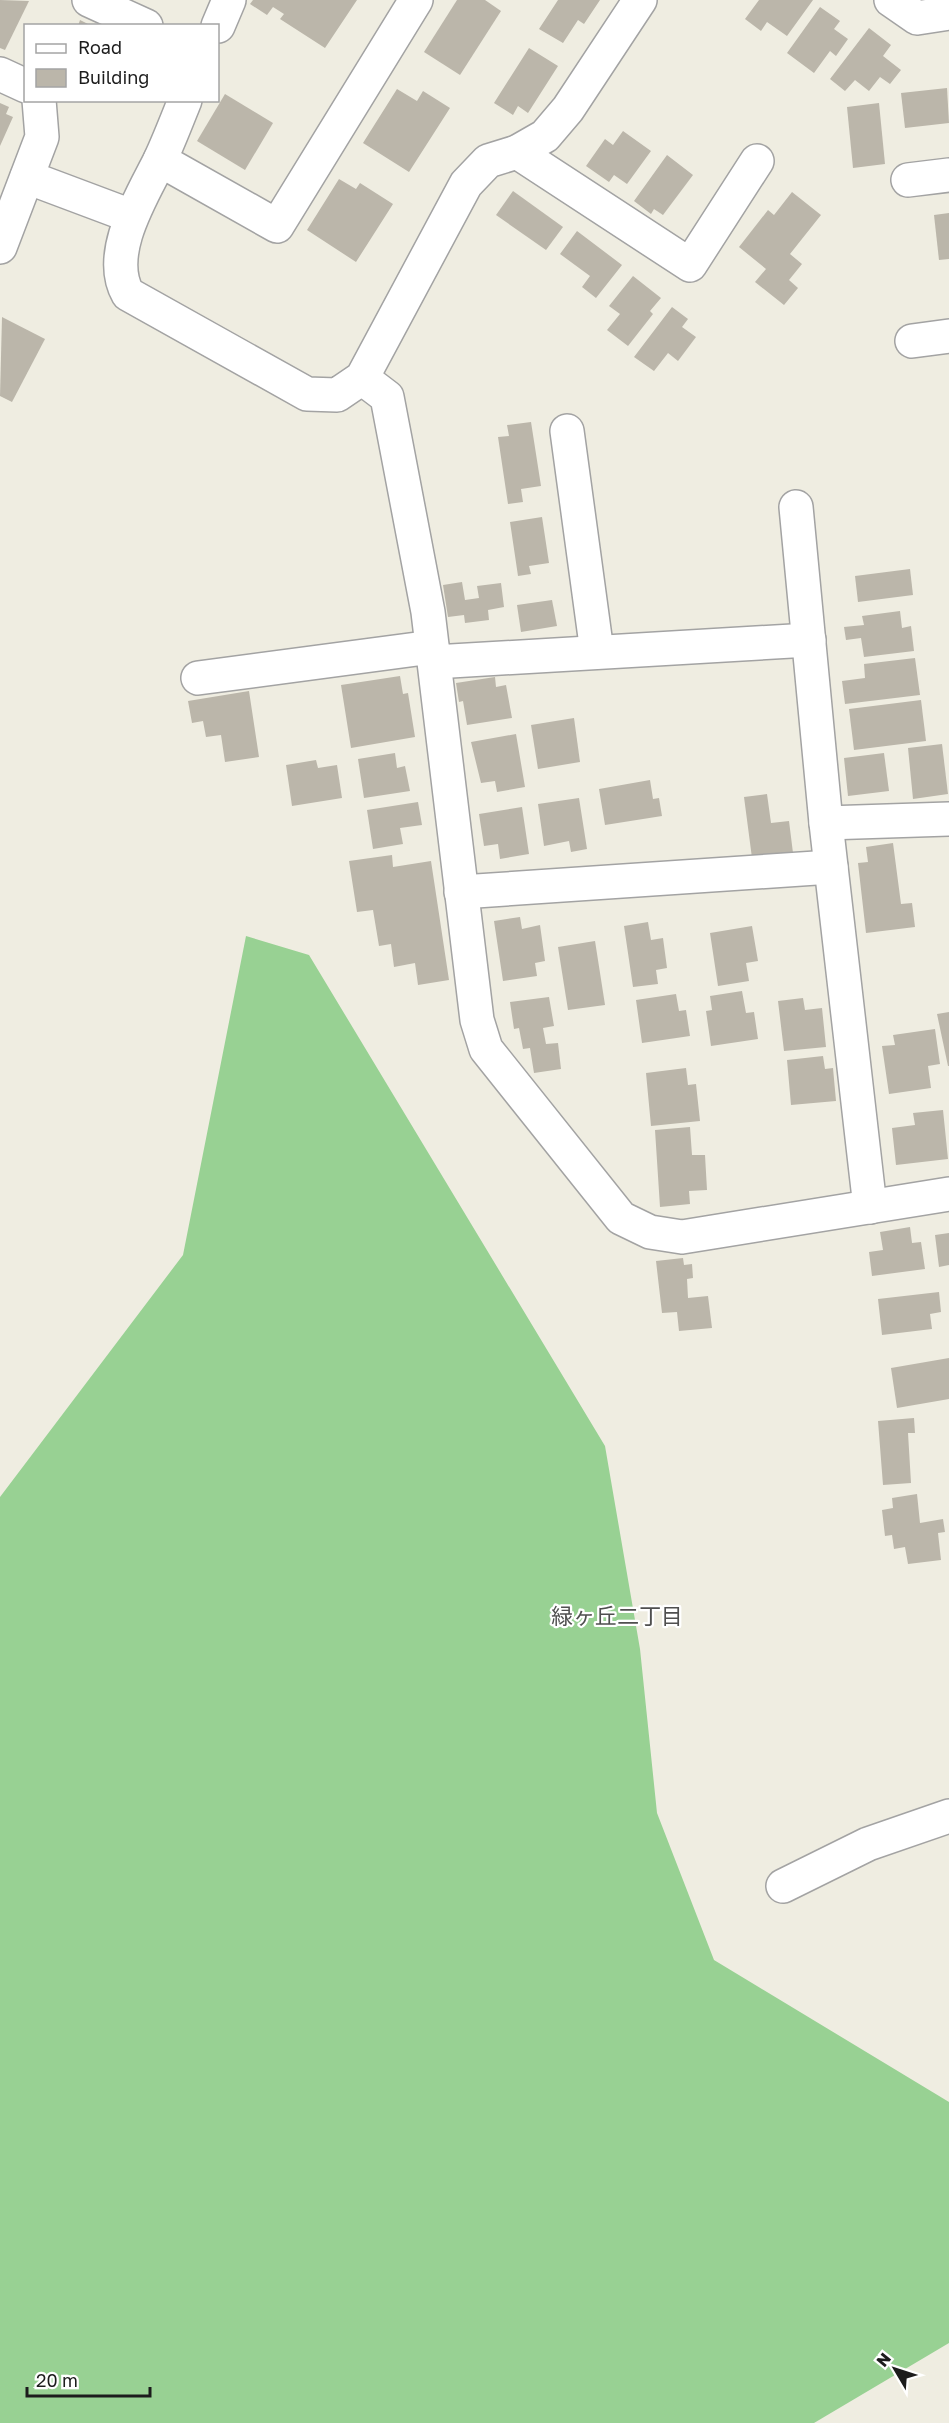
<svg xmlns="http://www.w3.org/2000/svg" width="949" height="2423" font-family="'Golos Text','Noto Sans JP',sans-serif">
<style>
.forest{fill:#98d193}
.building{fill:#bbb6aa}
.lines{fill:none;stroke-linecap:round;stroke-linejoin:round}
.street-casing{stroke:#a3a3a3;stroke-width:36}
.street{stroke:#fff;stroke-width:33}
.labels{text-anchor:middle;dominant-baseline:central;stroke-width:4.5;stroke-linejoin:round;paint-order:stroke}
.neighbourhood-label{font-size:22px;fill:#4f4f4f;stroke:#fff}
</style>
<rect width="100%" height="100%" fill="#efede1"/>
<polygon class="forest" points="246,936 309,955 605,1446 640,1649 657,1813 714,1960 949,2102 949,2343 814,2423 0,2423 0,1497 183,1255"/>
<g class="building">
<polygon points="0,0 29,1 5,50 0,48"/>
<polygon points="253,0 357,0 325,48 280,19 284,14 273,7 267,15 250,4"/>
<polygon points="457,0 485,0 501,11 460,75 424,52"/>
<polygon points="558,0 600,0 584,24 578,20 563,43 539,29"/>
<polygon points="759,0 813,0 787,36 767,22 761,31 745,19"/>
<polygon points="820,7 840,21 834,29 848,39 836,56 830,51 814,73 787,53"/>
<polygon points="80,20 92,26 78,26"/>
<polygon points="869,28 891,45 883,56 901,70 890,84 880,77 869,91 855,80 845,91 830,79"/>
<polygon points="529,48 558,66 528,113 518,106 513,115 494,103"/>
<polygon points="947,88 949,123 905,128 901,93"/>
<polygon points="397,89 417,101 423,91 450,108 409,172 363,143"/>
<polygon points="225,94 273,123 245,170 197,141"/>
<polygon points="0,103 9,107 6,114 13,117 0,146"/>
<polygon points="879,103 885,164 853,168 847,107"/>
<polygon points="623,131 651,151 627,184 614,175 609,182 586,166 605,139 613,145"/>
<polygon points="667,155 693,175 663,215 654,209 651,214 634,201"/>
<polygon points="339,179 356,189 360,183 393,204 356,262 307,230"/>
<polygon points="513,191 563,227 546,250 496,215"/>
<polygon points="792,192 821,215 790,254 802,264 789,280 798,288 784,305 755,282 766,269 739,247 768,210 774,215"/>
<polygon points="949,213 949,259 939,260 934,215"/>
<polygon points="577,231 622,265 596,298 582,287 590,276 560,254"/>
<polygon points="633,276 661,298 650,311 653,314 628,346 607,330 620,314 609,306"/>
<polygon points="672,307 688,319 682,327 696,337 678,361 668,353 654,371 634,357"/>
<polygon points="2,317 45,339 12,402 0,396"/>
<polygon points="531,422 541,486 521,489 523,502 508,504 498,437 509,436 507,425"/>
<polygon points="542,517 549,563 529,566 531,574 518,576 510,522"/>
<polygon points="910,569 913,595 858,602 855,576"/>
<polygon points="462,582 465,600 479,598 477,586 501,583 504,607 488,610 489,620 465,623 464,615 448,617 443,585"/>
<polygon points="552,600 557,626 521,632 517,605"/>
<polygon points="900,611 902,628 911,626 914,651 864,657 861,638 846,640 844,627 864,625 862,616"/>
<polygon points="915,658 920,695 845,704 842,681 865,678 864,664"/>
<polygon points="400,676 403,694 408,693 415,737 351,748 341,685"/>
<polygon points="495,677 496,687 506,685 512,718 467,725 463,701 459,702 456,683"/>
<polygon points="249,691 259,757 225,762 221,735 206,737 203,721 192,723 188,701"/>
<polygon points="921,700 926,741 854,750 849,709"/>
<polygon points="574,718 580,762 538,769 531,725"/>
<polygon points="516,734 525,787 497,792 495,781 481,783 471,742"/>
<polygon points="942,744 948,794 913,799 908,748"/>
<polygon points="395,753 397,768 405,766 410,791 364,798 358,759"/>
<polygon points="884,753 889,791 848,796 844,758"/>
<polygon points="316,760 318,768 337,765 342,798 292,806 286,765"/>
<polygon points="650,780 653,799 659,798 662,816 605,825 599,789"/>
<polygon points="767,794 771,823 789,821 793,853 752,858 744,797"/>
<polygon points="579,798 587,849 571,852 569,841 544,846 538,804"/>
<polygon points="418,802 422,825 400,828 403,844 373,849 367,810"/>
<polygon points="522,807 529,854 500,859 498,844 484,846 479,814"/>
<polygon points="893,843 901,904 912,903 915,927 866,933 858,863 868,862 866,847"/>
<polygon points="392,855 393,867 431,861 449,980 418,985 415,963 394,967 391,944 379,946 373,910 357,912 349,861"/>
<polygon points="520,917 522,929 540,925 545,961 535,963 537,976 503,981 494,921"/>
<polygon points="648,922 651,940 663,938 667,968 656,970 658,984 633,987 624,926"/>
<polygon points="752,926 758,961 746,963 749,981 718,986 710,933"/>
<polygon points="595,941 605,1005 568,1010 558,947"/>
<polygon points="742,991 746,1013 754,1012 758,1039 711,1046 706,1011 712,1010 710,996"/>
<polygon points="676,994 679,1011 686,1010 690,1036 642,1043 636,1000"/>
<polygon points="549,997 554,1026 543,1028 546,1044 558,1043 561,1069 534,1073 530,1048 523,1049 519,1028 514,1029 510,1002"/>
<polygon points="803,998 805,1010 822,1008 826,1047 784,1051 778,1001"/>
<polygon points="949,1012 949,1066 948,1066 937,1014"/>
<polygon points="935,1029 940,1064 928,1066 931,1088 889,1094 882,1046 895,1045 893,1035"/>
<polygon points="823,1056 825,1069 833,1068 836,1101 791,1105 787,1060"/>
<polygon points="686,1068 688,1085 696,1084 700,1121 651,1126 646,1073"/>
<polygon points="943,1110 948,1159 896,1165 892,1128 915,1125 913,1113"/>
<polygon points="690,1127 692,1155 705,1155 707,1190 689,1191 690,1204 660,1207 655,1130"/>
<polygon points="910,1227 912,1243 921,1242 925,1269 872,1276 869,1252 883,1250 880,1232"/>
<polygon points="949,1233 949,1265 939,1267 935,1235"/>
<polygon points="683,1258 684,1265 692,1264 693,1278 687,1279 688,1298 708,1296 712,1328 679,1331 677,1312 662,1313 656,1261"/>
<polygon points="939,1292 941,1312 930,1314 932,1329 882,1335 878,1299"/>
<polygon points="949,1358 949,1399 897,1408 891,1368"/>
<polygon points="914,1418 915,1433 908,1433 911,1483 883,1485 878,1421"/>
<polygon points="917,1494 920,1523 943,1519 945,1532 938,1533 941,1560 908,1564 905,1547 894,1549 892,1535 885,1536 882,1510 893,1508 892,1498"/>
</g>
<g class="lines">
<g class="street-casing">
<g id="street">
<polyline points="89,0 146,26"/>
<polyline points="891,0 917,18 949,13"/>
<polyline points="218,26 229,0"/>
<polyline points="0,74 26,86"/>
<path d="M185,100C177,120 169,141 160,160C142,196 105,254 128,294L307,394L337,395L362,378L466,184L488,161L517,152L545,136L568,109L640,0"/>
<polyline points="517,152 690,265 757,161"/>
<polyline points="160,160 277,226 416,0"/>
<polyline points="27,177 131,216"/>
<polyline points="908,180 949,175"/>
<polyline points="0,247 42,137 39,100"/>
<polyline points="912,341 949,336"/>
<polyline points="362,378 387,397 428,612 477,1020 486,1049 621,1218 650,1232 682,1237 949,1194"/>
<polyline points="567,431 597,652"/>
<polyline points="796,507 826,823 870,1207"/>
<polyline points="434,662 809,640"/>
<polyline points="198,678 432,647"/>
<polyline points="826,823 949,819"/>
<polyline points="461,892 831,867"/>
<polyline points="783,1886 868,1844 949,1816"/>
</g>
</g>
<use href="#street" class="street"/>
</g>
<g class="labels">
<g class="neighbourhood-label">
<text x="617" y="1615">緑ヶ丘二丁目</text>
</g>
</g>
<rect x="24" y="24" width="195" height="78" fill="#ffffff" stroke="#a4a4a4" stroke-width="1.5"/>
<rect x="36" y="44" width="30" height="9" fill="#ffffff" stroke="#a4a4a4" stroke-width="1.5"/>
<text x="78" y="54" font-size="18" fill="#1c1c1c">Road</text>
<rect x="36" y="69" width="30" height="18" fill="#bbb6aa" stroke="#a4a4a4" stroke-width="1.5"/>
<text x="78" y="84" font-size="18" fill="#1c1c1c">Building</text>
<g transform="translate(895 2369) rotate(309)" stroke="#ffffff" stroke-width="4.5" paint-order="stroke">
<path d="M0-4.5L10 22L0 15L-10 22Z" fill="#1c1c1c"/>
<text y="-9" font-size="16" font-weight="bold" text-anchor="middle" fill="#1c1c1c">N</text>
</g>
<path d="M27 2387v9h123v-9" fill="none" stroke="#1c1c1c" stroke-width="3"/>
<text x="36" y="2387" font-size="18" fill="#1c1c1c" stroke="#ffffff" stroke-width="4.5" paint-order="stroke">20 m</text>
</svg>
